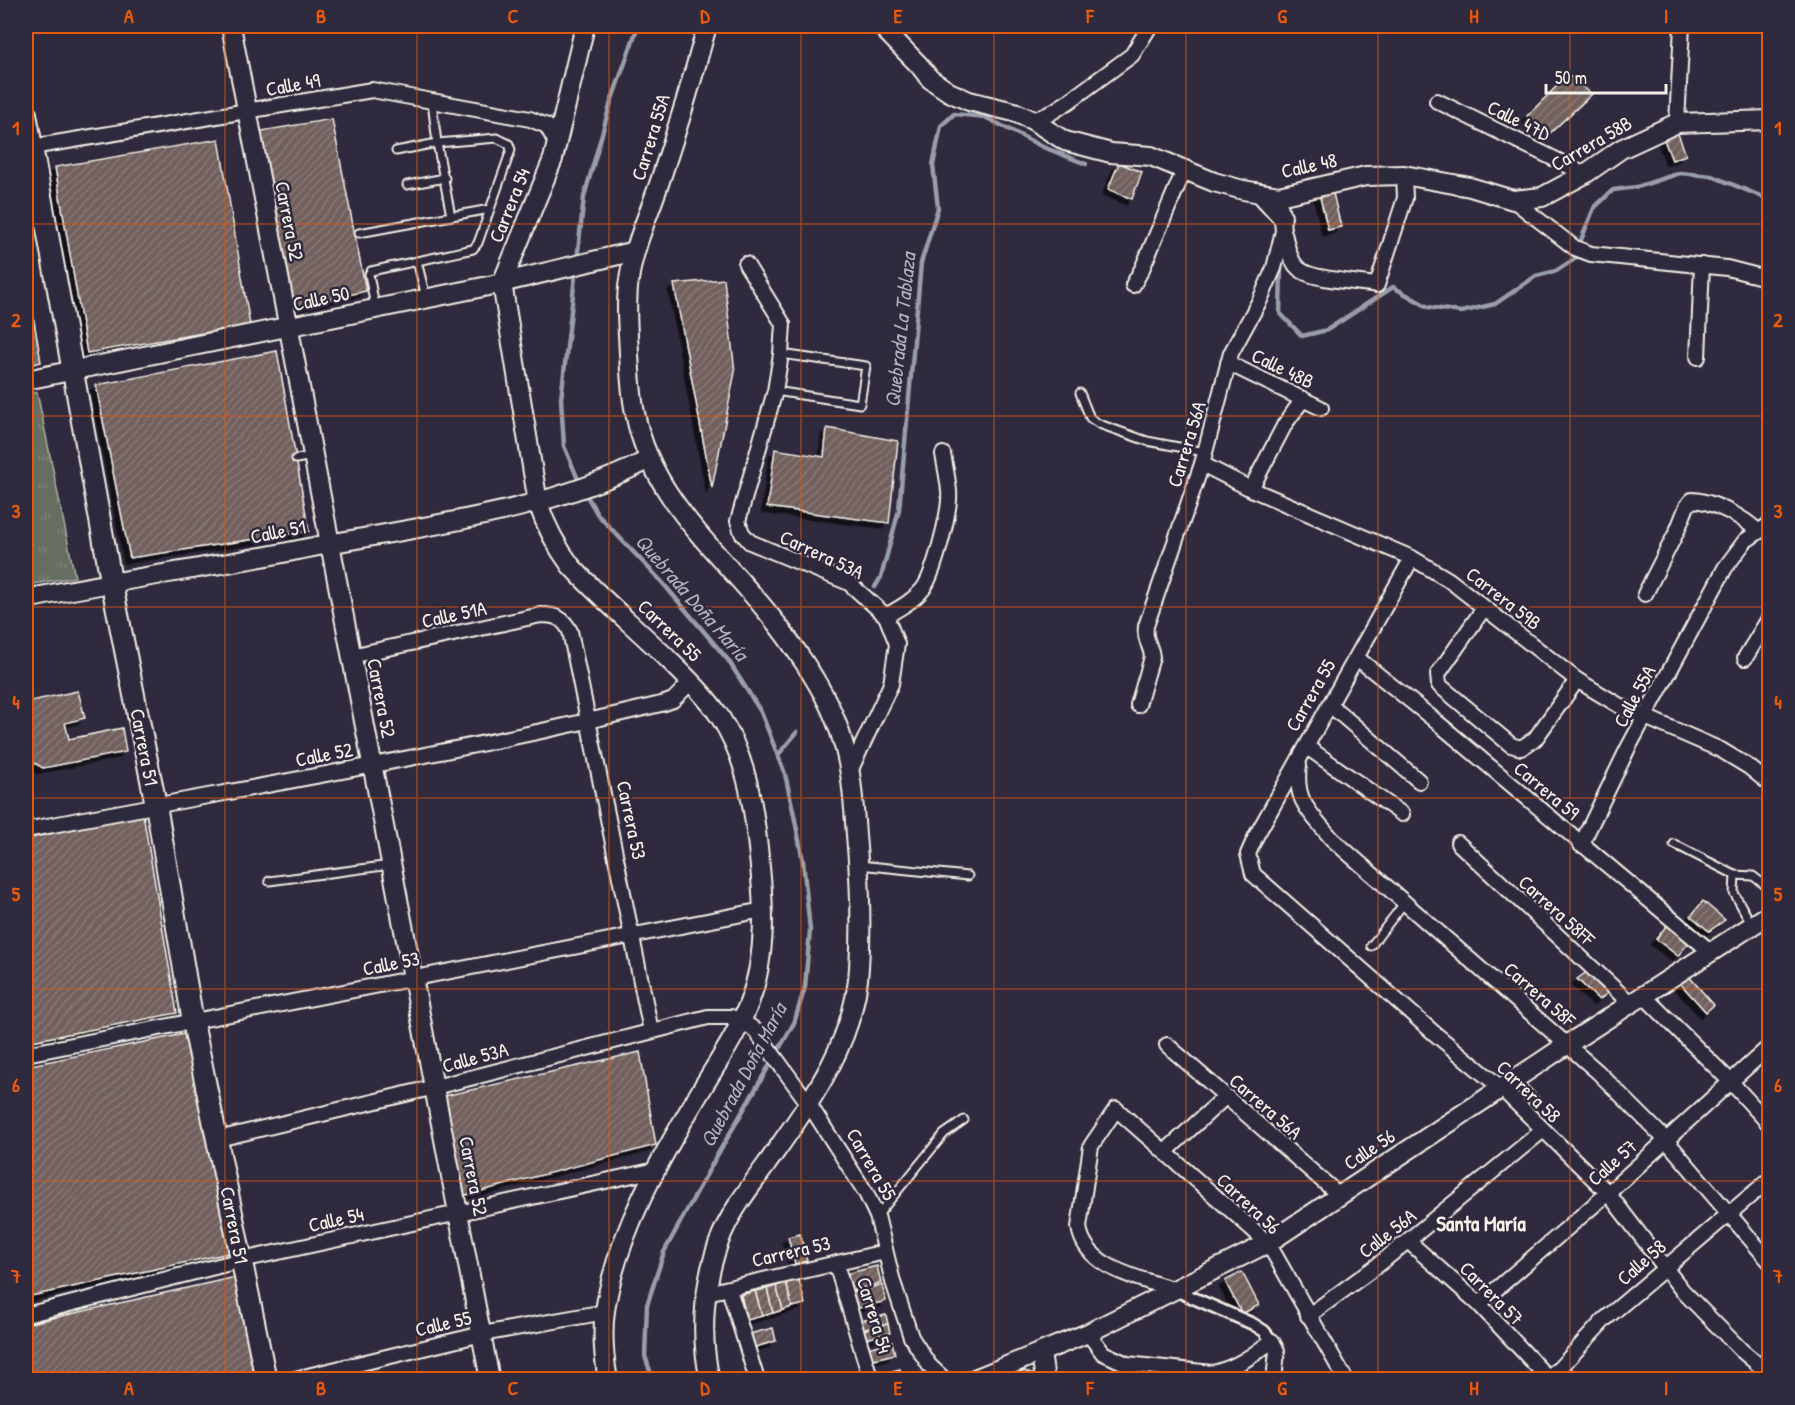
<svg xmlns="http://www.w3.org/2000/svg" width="1795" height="1405" font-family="'Patrick Hand',sans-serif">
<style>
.grass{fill:url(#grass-tufts);stroke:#acb0a4;stroke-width:1.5}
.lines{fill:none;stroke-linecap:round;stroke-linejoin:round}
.stream{stroke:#999ea9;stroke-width:4.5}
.building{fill:url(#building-hatch);stroke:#f4f1e8;stroke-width:1.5;filter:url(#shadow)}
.service-casing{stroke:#f4f1e8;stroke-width:11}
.pedestrian-casing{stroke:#f4f1e8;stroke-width:15}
.minor-casing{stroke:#f4f1e8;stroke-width:18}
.tertiary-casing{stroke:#f4f1e8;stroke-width:22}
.secondary-casing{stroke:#f4f1e8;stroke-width:24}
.service{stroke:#2f2a3d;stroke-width:7}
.pedestrian{stroke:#2f2a3d;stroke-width:10}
.minor{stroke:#2f2a3d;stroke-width:14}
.tertiary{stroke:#2f2a3d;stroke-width:18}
.secondary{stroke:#2f2a3d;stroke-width:20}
.grid{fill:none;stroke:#e8590c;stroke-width:1.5;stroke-opacity:0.55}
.labels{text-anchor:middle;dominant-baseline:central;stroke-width:5;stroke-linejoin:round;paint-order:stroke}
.street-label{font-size:20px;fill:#f4f1e8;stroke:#2f2a3d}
.water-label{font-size:21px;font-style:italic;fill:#b0b2b9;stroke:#2f2a3d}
.neighbourhood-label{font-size:21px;font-weight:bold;fill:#f4f1e8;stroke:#2f2a3d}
.neatline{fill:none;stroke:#e8590c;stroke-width:2}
.grid-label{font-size:20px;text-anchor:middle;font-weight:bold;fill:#e8590c}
</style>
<defs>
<pattern id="grass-tufts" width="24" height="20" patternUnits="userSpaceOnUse" patternTransform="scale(1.5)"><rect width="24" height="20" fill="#656e61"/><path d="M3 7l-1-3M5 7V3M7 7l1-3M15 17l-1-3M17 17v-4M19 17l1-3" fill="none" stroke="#7c8378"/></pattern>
<pattern id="building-hatch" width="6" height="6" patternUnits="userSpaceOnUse" patternTransform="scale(1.5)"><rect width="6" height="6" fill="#72615f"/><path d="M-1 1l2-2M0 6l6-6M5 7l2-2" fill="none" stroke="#877876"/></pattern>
<filter id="shadow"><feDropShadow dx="-5.5" dy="5.5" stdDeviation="0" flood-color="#0009"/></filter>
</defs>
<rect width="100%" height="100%" fill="#2f2a3d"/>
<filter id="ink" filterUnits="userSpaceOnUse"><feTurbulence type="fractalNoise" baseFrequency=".0167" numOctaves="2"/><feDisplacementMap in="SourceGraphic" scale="12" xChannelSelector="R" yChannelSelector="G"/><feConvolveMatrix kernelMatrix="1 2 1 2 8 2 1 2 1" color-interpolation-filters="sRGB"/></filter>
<g filter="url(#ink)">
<polygon class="grass" points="37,392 75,577 26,585 26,395"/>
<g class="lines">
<g class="stream">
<polyline points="577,260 584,197 611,102 638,26"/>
<polyline points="1281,267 1280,313 1302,336 1327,330 1393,287 1428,307 1461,312 1495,304 1536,276 1556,271 1576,258 1581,240 1594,208 1613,190 1637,187 1680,173 1712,176 1770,200"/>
<polyline points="576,268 561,399 564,446 580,484"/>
<polyline points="584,491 598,515 661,581 728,660 761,712 785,774 794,815 803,861 810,930 805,987 794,1023 715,1159 664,1252 647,1305 645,1356 653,1380"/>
<polyline points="875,587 881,577 899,510 921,263 938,208 933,165 941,126 954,114 985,117 1043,147 1086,164"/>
<polyline points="778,755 797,732"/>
</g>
</g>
<g class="building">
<polygon points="1568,75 1592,94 1548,135 1527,116"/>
<polygon points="332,119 366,291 292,308 255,132"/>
<polygon points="1677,131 1686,155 1672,160 1663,137"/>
<polygon points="219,139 250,325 87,353 55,167"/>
<polygon points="1119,163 1142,172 1132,199 1108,189"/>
<polygon points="1332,189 1341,227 1328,230 1319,193"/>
<polygon points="26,274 41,362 26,366"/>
<polygon points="724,279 735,372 712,488 674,284"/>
<polygon points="277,351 309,531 130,558 96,385"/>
<polygon points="827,428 898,441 889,523 767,507 775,449 824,457"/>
<polygon points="78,691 85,718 65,723 69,739 122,728 126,752 43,768 29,760 26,752 26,702"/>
<polygon points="143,814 177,1013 26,1042 26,839"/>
<polygon points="1703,901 1725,920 1709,931 1691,916"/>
<polygon points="1667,925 1689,942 1678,956 1656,939"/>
<polygon points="1588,971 1610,991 1599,1000 1577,979"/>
<polygon points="1686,973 1714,1005 1706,1012 1678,981"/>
<polygon points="189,1033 229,1253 26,1297 26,1066"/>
<polygon points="640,1052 656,1145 462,1196 444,1096"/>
<polygon points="1524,1082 1542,1101 1530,1109 1511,1090"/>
<polygon points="800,1234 807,1261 795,1264 788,1237"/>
<polygon points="877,1266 881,1283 846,1292 842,1275"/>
<polygon points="1242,1272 1259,1305 1242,1314 1225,1281"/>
<polygon points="236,1277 255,1371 219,1380 26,1380 26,1324"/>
<polygon points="799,1280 805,1304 792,1307 786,1283"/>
<polygon points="786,1283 792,1307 783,1310 776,1286"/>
<polygon points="882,1285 886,1301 851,1310 847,1293"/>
<polygon points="776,1286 783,1310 773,1313 767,1289"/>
<polygon points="767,1289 773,1313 762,1316 755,1291"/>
<polygon points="755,1291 762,1316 747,1320 741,1295"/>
<polygon points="886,1315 888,1324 862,1330 860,1321"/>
<polygon points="888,1324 890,1333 865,1339 862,1330"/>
<polygon points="773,1328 776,1341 752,1348 749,1334"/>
<polygon points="892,1342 895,1354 870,1360 867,1348"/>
<polygon points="900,1369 902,1380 877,1380 876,1375"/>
<polygon points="1024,1371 1036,1376 1035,1380 1012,1380 1011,1376"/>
<polygon points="792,1373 794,1380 772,1380"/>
</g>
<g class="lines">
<g class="service-casing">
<g id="service">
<polyline points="432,102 437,143 451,216"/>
<polyline points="407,185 445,178"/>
<polyline points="359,233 490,209"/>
<polyline points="417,261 426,297"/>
<polyline points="375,307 369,274 371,271 473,249 478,243 511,150 509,144 497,138 437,143 396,151"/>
<polyline points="775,391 860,404 866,366 781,354"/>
<polyline points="1080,393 1090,418 1099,424 1147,441 1205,452"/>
<polyline points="296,459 313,456"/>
<polyline points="1674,844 1735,875"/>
<polyline points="859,865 968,876"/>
<polyline points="269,881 391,865"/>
<polyline points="1751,923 1734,893 1735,875 1753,876 1770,889"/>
<polyline points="1371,946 1405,902"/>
<polyline points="877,1216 944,1134 964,1120"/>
</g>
</g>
<g class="pedestrian-casing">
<polyline id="pedestrian" points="1175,1290 1253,1324 1264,1331 1272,1341"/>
</g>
<g class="minor-casing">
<g id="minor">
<polyline points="1437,101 1585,174"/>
<polyline points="1032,120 1049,114 1068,102 1132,55 1150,26"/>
<polyline points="1677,123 1682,26"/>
<polyline points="26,148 372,90 530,119 547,126 556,143"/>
<polyline points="1513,200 1575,248 1591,254 1727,268 1770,279"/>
<path d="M1284,233C1287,246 1290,264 1302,271C1316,280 1359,282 1377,285L1405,198L1404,175"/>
<polyline points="746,264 783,324 781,354 775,391 738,521 742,533 750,542 849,583 886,616 897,644 891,684 851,769"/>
<polyline points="1133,285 1142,269 1185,168"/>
<polyline points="1698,357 1702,265"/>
<polyline points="1228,363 1321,408"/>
<polyline points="1202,464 1251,489 1412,558 1449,580 1577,680 1620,706 1721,750 1749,767 1770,784"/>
<polyline points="1251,489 1285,424 1303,399"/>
<polyline points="1412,558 1256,836 1248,854 1253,874 1434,1033 1501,1088 1608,1193 1682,1290 1741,1350 1768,1373"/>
<path d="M1645,594L1677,531L1687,506L1692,500C1710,500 1746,518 1758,532"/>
<polyline points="1484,608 1438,674 1439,685 1511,745 1521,748 1535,739 1577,680"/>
<path d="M886,616C900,608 913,601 923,589C934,574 951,510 949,491C948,479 945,466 943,454"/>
<path d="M351,656L541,615C556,615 563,618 570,631L651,1031"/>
<polyline points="1357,658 1432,718 1711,952"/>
<polyline points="1745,658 1770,617"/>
<path d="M1138,705L1152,657C1151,644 1144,642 1146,626L1202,464L1231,353L1260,300L1274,268L1283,231L1281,208"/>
<polyline points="1330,705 1419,781"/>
<polyline points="1307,747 1402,814"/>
<path d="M1299,765C1294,802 1310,812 1332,839L1598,1072L1666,1140L1770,1262"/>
<path d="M26,830C239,789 454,754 665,703L673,700L691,682"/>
<polyline points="1458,843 1631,1004"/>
<polyline points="1581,845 1628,748 1725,568 1745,541 1770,524"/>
<polyline points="1644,996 1731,1082 1770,1125"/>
<polyline points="1167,1045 1339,1195"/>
<polyline points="26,1054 763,910"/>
<polyline points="218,1139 435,1087 708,1017 731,1017 741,1020 755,1030 809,1104 866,1193 877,1216 893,1282 911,1337 929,1365 945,1380"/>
<polyline points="1165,1152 1225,1097"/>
<polyline points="1408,1241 1479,1304 1546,1376"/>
<polyline points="836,1264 871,1380"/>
<polyline points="729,1289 757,1380"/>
<path d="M1175,1290C1140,1278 1085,1269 1079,1227L1091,1146L1116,1109L1268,1243L1346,1380"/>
<polyline points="707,1293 885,1252"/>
<polyline points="1479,1304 1608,1193 1770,1046"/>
<polyline points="26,1315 242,1260 656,1170"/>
<polyline points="1308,1316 1378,1265 1542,1131"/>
<path d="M1088,1333L1103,1353L1127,1364L1212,1373C1235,1369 1253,1355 1272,1341L1277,1351L1274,1380"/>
<polyline points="1559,1369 1572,1380"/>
<polyline points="291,1380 482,1334 605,1312"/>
<polyline points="1543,1380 1559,1369 1604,1320 1770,1179"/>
</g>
</g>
<g class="tertiary-casing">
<g id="tertiary">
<polyline points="231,26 490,1380"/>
<path d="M707,26C693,78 677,130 660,181C649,214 634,245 629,280C625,304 628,329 629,354C630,373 631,394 635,413C651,497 716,549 768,613C791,641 822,686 835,719C851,758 853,794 856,835C860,879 862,924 859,968C855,1044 808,1105 766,1165C750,1187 733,1209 722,1234C704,1278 699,1333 710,1380"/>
<polyline points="881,26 919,65 930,79 949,92 969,101 1014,112 1032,120 1065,141 1111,153 1151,156 1214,182 1243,190 1279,196 1366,176 1404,175 1470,187 1513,200 1542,197 1585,174 1621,149 1677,123 1770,120"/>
<polyline points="1260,193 1282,217"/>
<path d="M502,283L538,503C546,527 556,546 571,566C602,600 638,629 671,662C688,679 706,696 720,717C746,757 753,802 758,848C764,900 768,953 749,1003C737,1035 717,1063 700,1092C661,1157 616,1235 605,1311C602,1333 604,1358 608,1380"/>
<polyline points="502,283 553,159 585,26"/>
<polyline points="26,380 493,285 635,251"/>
<path d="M26,599C98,584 171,573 245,560C280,554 316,546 351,540C452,522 556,507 648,460"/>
<polyline points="1041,1353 1045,1380"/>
<polyline points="972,1380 1088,1333 1268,1243 1568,1044 1770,914"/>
</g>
</g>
<g class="secondary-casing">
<polyline id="secondary" points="26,114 110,575 156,805 193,1022 266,1380"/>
</g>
<use href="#service" class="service"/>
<use href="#pedestrian" class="pedestrian"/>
<use href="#minor" class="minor"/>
<use href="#tertiary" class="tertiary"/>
<use href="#secondary" class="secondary"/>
</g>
</g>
<path class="grid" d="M225,26V1380M417,26V1380M609,26V1380M801,26V1380M994,26V1380M1186,26V1380M1378,26V1380M1570,26V1380M26,224H1770M26,416H1770M26,607H1770M26,798H1770M26,989H1770M26,1181H1770"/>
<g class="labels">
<g class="street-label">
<text transform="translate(293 84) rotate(-10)">Calle 49</text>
<text transform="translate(1519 120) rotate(26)">Calle 47D</text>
<text transform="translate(650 137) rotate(-73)">Carrera 55A</text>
<text transform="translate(1591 143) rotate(-30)">Carrera 58B</text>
<text transform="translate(1309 165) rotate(-12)">Calle 48</text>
<text transform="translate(509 205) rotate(-68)">Carrera 54</text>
<text transform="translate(290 221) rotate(79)">Carrera 52</text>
<text transform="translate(321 298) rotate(-12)">Calle 50</text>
<text transform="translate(1283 368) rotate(26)">Calle 48B</text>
<text transform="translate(1186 444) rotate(-73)">Carrera 56A</text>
<text transform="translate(278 531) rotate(-11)">Calle 51</text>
<text transform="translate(822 554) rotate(25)">Carrera 53A</text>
<text transform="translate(1504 598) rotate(38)">Carrera 59B</text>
<text transform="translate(454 614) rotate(-12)">Calle 51A</text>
<text transform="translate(670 630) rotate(44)">Carrera 55</text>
<text transform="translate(1310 695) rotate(-60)">Carrera 55</text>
<text transform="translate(1634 696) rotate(-62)">Calle 55A</text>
<text transform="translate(382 698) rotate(79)">Carrera 52</text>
<text transform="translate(145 747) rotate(79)">Carrera 51</text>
<text transform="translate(324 754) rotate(-11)">Calle 52</text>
<text transform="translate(1547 790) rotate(40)">Carrera 59</text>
<text transform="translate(632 820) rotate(78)">Carrera 53</text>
<text transform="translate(1557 910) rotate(42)">Carrera 58FF</text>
<text transform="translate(391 963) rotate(-11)">Calle 53</text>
<text transform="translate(1540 994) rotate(41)">Carrera 58F</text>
<text transform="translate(475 1057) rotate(-15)">Calle 53A</text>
<text transform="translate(1529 1091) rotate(44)">Carrera 58</text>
<text transform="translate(1266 1106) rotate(41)">Carrera 56A</text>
<text transform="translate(1369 1149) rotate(-34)">Calle 56</text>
<text transform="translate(1612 1162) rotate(-42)">Calle 57</text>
<text transform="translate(872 1164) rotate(60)">Carrera 55</text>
<text transform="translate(474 1176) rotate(79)">Carrera 52</text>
<text transform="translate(1249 1203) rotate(43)">Carrera 56</text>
<text transform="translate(336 1219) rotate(-12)">Calle 54</text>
<text transform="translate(235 1225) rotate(79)">Carrera 51</text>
<text transform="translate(1387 1233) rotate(-38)">Calle 56A</text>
<text transform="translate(791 1251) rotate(-13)">Carrera 53</text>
<text transform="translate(1641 1262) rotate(-41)">Calle 58</text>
<text transform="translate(1492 1293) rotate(45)">Carrera 57</text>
<text transform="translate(875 1315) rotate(73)">Carrera 54</text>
<text transform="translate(443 1323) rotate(-13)">Calle 55</text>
</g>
<g class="water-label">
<text transform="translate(900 330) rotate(-84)">Quebrada La Tablaza</text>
<text transform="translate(692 597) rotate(49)">Quebrada Doña María</text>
<text transform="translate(743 1075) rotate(-62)">Quebrada Doña María</text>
</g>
<g class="neighbourhood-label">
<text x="1481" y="1223">Santa María</text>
</g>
</g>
<rect width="1795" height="1405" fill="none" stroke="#2f2a3d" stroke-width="66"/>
<path d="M1546 84v9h120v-9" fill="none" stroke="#f4f1e8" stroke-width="3"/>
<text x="1555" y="84" font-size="18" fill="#f4f1e8" stroke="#2f2a3d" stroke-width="4.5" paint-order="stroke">50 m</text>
<rect x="33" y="33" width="1729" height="1339" class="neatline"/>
<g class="grid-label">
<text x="129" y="23">A</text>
<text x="321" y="23">B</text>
<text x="513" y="23">C</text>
<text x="705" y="23">D</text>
<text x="898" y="23">E</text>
<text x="1090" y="23">F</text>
<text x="1282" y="23">G</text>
<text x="1474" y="23">H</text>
<text x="1666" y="23">I</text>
<text x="16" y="135">1</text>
<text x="1778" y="135">1</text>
<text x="16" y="327">2</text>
<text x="1778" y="327">2</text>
<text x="16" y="518">3</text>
<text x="1778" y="518">3</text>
<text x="16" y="709">4</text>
<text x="1778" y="709">4</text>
<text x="16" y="901">5</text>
<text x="1778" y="901">5</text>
<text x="16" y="1092">6</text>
<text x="1778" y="1092">6</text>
<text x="16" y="1283">7</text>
<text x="1778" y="1283">7</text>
<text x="129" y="1395">A</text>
<text x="321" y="1395">B</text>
<text x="513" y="1395">C</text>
<text x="705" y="1395">D</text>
<text x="898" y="1395">E</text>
<text x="1090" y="1395">F</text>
<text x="1282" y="1395">G</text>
<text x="1474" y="1395">H</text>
<text x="1666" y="1395">I</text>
</g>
</svg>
